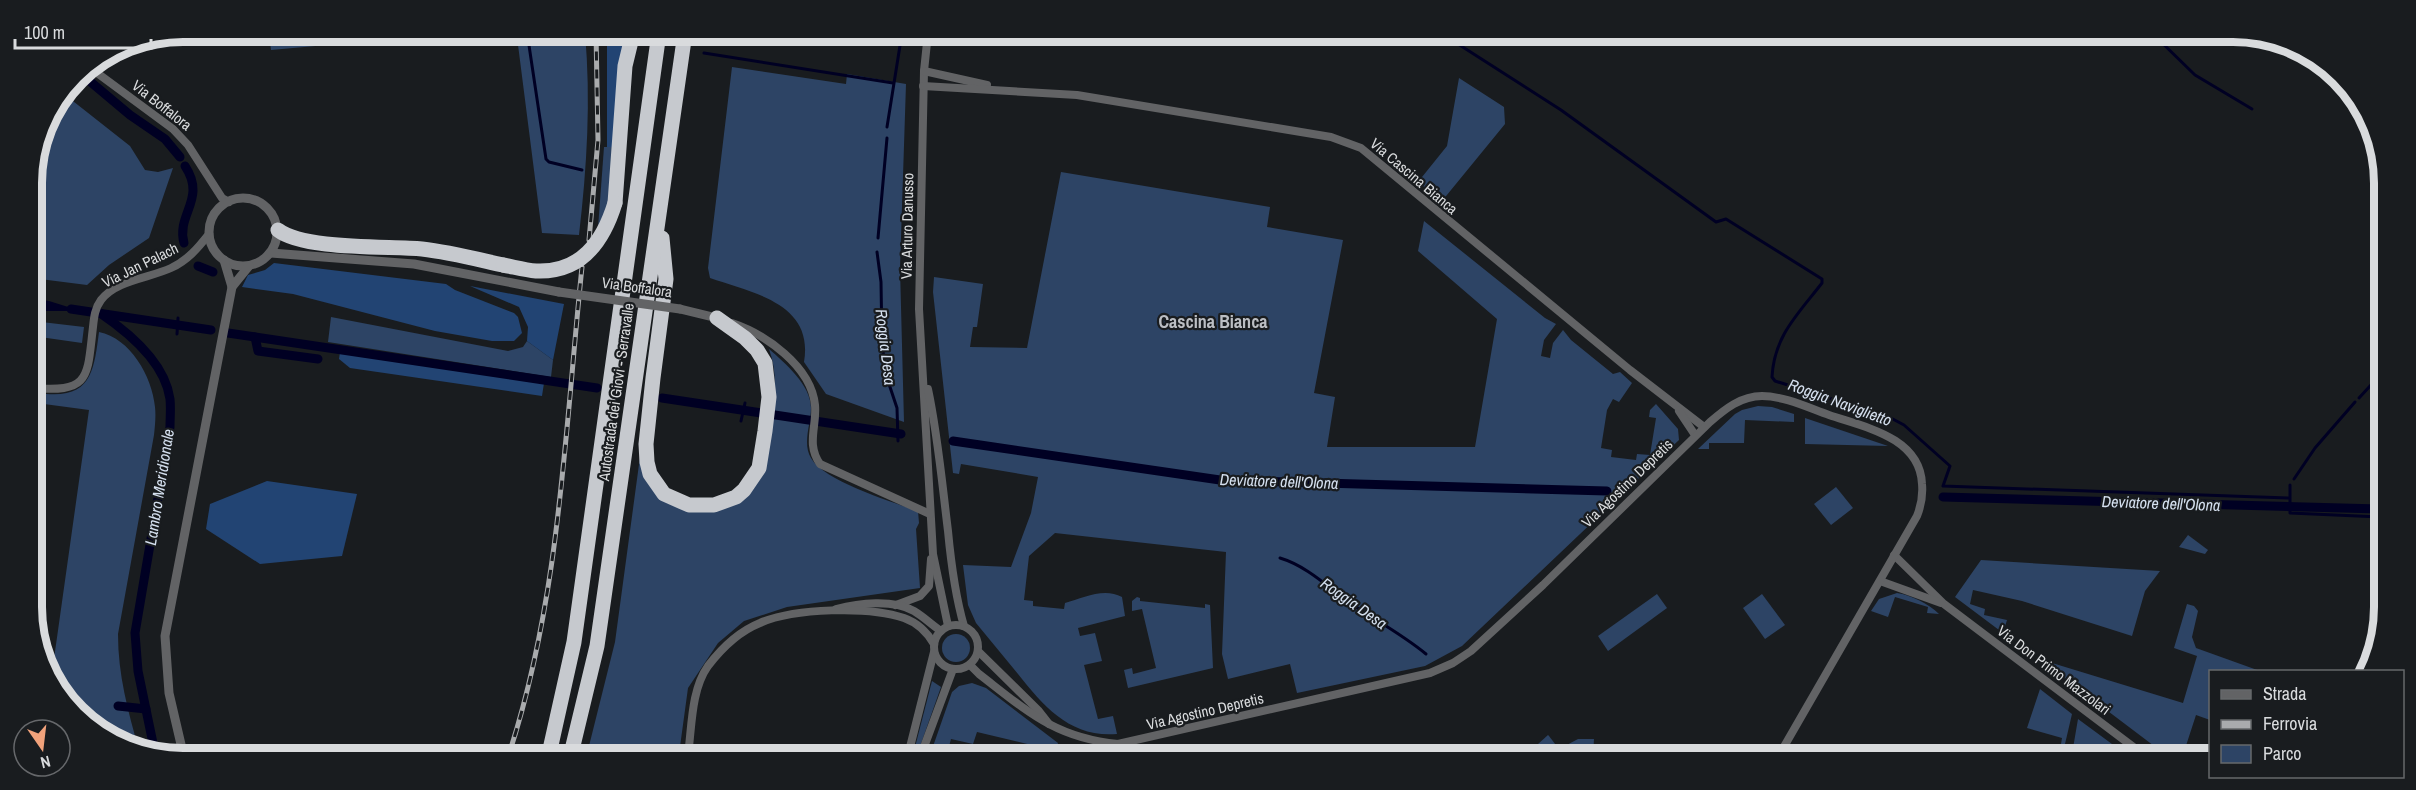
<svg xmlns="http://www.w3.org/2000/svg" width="2416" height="790" font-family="'Archivo Narrow',sans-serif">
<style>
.green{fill:#2d4465}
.forest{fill:#224473}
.water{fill:#000023}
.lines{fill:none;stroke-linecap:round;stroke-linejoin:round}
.stream{stroke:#000023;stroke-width:3}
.canal{stroke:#000023;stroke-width:9}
.minor{stroke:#626365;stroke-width:8}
.tertiary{stroke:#626365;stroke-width:9}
.motorway{stroke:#c6c9ce;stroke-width:15}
.rail-casing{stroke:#a9abad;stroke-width:5}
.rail{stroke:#191c1f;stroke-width:3;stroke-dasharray:9;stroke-linecap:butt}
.tertiary-bridge{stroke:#626365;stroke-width:9}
.motorway-bridge{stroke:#c6c9ce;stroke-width:15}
.labels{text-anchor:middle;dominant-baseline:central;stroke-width:4.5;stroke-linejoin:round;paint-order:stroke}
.street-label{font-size:15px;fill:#d9dbdd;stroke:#191c1f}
.water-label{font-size:16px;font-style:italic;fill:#d5e0ef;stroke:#191c1f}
.quarter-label{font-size:18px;font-weight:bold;fill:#bbbec3;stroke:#191c1f}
.rim{fill:none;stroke:#d9dbdd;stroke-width:8}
</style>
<rect width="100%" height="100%" fill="#191c1f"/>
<g class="green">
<polygon points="265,32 471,32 271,50 269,35"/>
<path d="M514,32L585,33C591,100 587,167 579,235L542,233L517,37Z"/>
<path d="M732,67L846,84L847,74L906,84L900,268L904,422L826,394L804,362C814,303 753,293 710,278L708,268Z"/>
<polygon points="1459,78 1504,107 1505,124 1442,201 1418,182 1447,146"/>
<polygon points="64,94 130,146 145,170 158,172 173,168 149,238 109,265 87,285 32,278 32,174 43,125"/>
<polygon points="604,147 613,147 608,205 598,228"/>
<path d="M1061,172L1270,207L1267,227L1343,240L1314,393L1335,397L1327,447H1475L1497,319L1418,251L1424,221L1545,318L1556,324L1544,340L1541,356L1550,358L1553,343L1563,330L1571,340L1613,374L1620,372L1632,383L1619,402L1613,399L1607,410L1601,448L1612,450L1611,457L1636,460L1637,454L1650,455L1656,418L1649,417L1650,410L1656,404L1678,429L1679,440L1462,646L1425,666L1297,693L1290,664L1228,679L1222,654L1226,552L1055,533L1029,556L1024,600L1033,601V606L1064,609L1065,603C1083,598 1104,587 1122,597L1125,616L1078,628L1080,636L1095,633L1102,661L1084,665L1098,719L1113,716L1117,734C1071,738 1044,707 1018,674C1004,657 990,640 976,623L968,605L963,565L1011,567L1031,513L1038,477L961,464L959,474L953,473L933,292L934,277L983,284L977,327H973L970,347L1027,348Z"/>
<polygon points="331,317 508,351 523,347 527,341 553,360 551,377 328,342"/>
<polygon points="33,321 84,327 82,343 33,336"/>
<path d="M99,332C130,338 152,376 155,407C156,416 155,426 154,435L118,634C118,675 128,711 139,750L69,707L52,673L89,410L44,404L46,394C92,398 94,369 99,332Z"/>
<path d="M769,349C785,363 811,385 811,408C811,424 802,443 811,458C824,481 892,502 918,511L919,523L916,529L920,588L787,607L744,621L718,643L688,688L679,754H587L615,642L640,457L663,497L744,500C759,453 787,398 769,349Z"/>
<polygon points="1758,406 1772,407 1794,414 1794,422 1745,420 1744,443 1709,443 1709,449 1698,449 1735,414 1742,410"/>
<polygon points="1805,418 1888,446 1805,444"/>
<polygon points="1836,487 1853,508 1831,525 1814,504"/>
<polygon points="2188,535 2208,550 2205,554 2179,547"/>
<polygon points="1981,560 2160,571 2145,591 2132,636 2022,601 1973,590 1970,604 1985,609 1984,615 2007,620 2003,633 1955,597"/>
<path d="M1897,593C1911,595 1929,604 1939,614L1927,613L1928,607L1895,597L1888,617L1871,611L1879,599Z"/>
<polygon points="1657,594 1667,608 1608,651 1598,636"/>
<polygon points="1762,594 1785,625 1765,639 1743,608"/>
<polygon points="1137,597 1140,598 1140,601 1205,608 1205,604 1210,605 1213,668 1128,688 1124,670 1132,668 1133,674 1156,668 1142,609 1132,611 1132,601"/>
<polygon points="2187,604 2194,606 2198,611 2192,637 2196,648 2260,671 2210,672 2210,720 2196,715 2182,758 2170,758 2039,659 2183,703 2197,656 2174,648"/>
<circle cx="956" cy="648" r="14"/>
<polygon points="932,681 941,687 917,755 913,755"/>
<polygon points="972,683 986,688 1058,743 1055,755 1051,755 1052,750 977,732 973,744 951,739 947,754 936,751 935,755 930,755 952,692 959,686"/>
<polygon points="2040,689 2072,714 2065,744 2061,744 2062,738 2027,728"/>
<polygon points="2078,719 2131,758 2056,758 2059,750 2072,754"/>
<path d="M1548,735L1549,736L1565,757C1554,757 1541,757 1538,744Z"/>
<polygon points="1578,739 1594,739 1593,757 1570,757 1563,747"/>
</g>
<g class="forest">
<polygon points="603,33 627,33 613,147 607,147 607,39 603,38"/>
<polygon points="274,263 446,284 455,290 514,313 518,317 522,333 514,341 492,341 435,331 293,294 242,287 248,275 265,270"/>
<polygon points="470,286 564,304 553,360 527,341 528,327 519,307"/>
<polygon points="340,352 544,383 542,396 350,368 339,359"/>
<polygon points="267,481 357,494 342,556 260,564 206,529 210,504"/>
</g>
<polygon class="water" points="32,298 49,301 81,311 33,311"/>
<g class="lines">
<g class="stream">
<polyline points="527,32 546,159 549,162 582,170"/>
<polyline points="604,33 619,35"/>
<path d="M1444,35L1561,110L1716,222L1726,219L1822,279V283C1798,314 1774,336 1772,377L1775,381L1889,417L1904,425L1950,466L1943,486L2289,498"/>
<polyline points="2155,36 2195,75 2252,109"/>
<polyline points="704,53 893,83"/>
<polyline points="887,127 902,33"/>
<polyline points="878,238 887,138"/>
<polyline points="877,252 881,282 882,343 886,375 897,408 898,441"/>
<polyline points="177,334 178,318"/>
<polyline points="2359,398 2381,374"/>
<polyline points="741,421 745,403"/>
<polyline points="2294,479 2315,448 2355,402"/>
<polyline points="2290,485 2290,513 2380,517"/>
<path d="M1280,558C1307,566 1329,588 1353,605C1377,621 1403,635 1426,654"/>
</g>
<g class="canal">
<polyline points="80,73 130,115 165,139 180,157"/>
<path d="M184,243C176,214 207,199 185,166"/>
<polyline points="198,266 213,272"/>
<polyline points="71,309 211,330"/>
<path d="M100,313C128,332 165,362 170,399C171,408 170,418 170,427L135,633L138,671L155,753"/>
<polyline points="228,333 597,388"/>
<polyline points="255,337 258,351 318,359"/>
<polyline points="662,398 901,434"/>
<polyline points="953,441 1220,480 1607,491"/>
<polyline points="1943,497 2380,509"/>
<polyline points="118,706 146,709"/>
</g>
<g class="minor">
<polyline points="928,33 924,71 919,309 933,554 948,626"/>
<polyline points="89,67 173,129 188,145 222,198 229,202"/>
<polyline points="924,71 987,85"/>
<polyline points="923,86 1077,95 1331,137 1361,148 1630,370 1704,427"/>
<path d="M732,323C765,334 811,366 815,405C817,427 806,444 820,464L930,514"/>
<path d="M33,388C91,393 87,377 93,327C94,317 95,308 101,300C116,280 150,278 171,268C188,260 198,248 209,234"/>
<path d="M928,389C938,436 942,483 948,531C951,563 955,595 964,626"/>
<polyline points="1679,411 1695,435"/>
<polyline points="1894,555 1944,604 2148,758"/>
<polyline points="1880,581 1941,603"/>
<polyline points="896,605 920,596 929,586 931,559"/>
<path d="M836,609C859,603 893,599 914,611C924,617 932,625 941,631"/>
<circle cx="956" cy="647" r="22"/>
<polyline points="978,651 1038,710 1049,724"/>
<path d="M970,665L979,674C1027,711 1055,738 1118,744L1430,673L1453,663L1471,651L1543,585L1710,422C1725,409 1741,396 1762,396C1784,396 1809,408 1829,415C1864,427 1920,437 1922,484C1923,495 1921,506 1917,516L1778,757"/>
<path d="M688,755C692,726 691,690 708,666C721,649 740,631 760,623C794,608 869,606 904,618C918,623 927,632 934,644"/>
<polyline points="908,755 934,652"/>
<polyline points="921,755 953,669"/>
</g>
<g class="tertiary">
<circle cx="243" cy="232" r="34"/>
<polyline points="271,253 414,264 559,292"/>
<polyline points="224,260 232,287"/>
<polyline points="680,309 717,318"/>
<polyline points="183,753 169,693 165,636 232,287 249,266"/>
</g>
<g class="motorway">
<polyline points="615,203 625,66 633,33"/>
<path d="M278,230C304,250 387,246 422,249C449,252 476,259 503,265"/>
<polyline points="662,238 666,279 653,378 646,444 647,462 650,474 664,494 689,505 714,505 736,497 744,490 759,468 765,431 769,397 765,363 757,350 745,338 717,318"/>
<polyline points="549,754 574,642 659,33"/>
<polyline points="571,754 597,646 685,33"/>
</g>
<g class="rail-casing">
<g id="rail">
<polyline points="589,240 598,140 596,33"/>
<path d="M509,754C560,598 565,430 582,267"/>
</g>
</g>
<use href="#rail" class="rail"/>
<polyline class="tertiary-bridge" points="559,292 680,309"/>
<path class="motorway-bridge" d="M503,265C514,267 525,270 536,271C581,273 603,242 615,203"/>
</g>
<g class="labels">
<g class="street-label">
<text transform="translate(162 105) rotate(38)">Via Boffalora</text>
<text transform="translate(1414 176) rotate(40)">Via Cascina Bianca</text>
<text transform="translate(907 226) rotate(-89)">Via Arturo Danusso</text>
<text transform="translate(140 265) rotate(-26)">Via Jan Palach</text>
<text transform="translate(637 287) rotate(8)">Via Boffalora</text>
<text transform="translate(616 392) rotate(-82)">Autostrada dei Giovi - Serravalle</text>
<text transform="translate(1627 483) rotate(-44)">Via Agostino Depretis</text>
<text transform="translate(2054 670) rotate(37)">Via Don Primo Mazzolari</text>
<text transform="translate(1205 711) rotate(-13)">Via Agostino Depretis</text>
</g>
<g class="water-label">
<text transform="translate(886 347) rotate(83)">Roggia Desa</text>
<text transform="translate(1840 402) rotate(20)">Roggia Naviglietto</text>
<text transform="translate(1279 481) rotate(2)">Deviatore dell'Olona</text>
<text transform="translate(159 487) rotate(-81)">Lambro Meridionale</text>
<text transform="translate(2161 503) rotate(2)">Deviatore dell'Olona</text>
<text transform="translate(1354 603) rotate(35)">Roggia Desa</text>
</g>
<g class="quarter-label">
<text x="1213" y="321">Cascina Bianca</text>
</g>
</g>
<path d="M0 0H2416V790H0ZM183 42H2233A141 141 0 0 1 2374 183V607A141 141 0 0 1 2233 748H183A141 141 0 0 1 42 607V183A141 141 0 0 1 183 42Z" fill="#191c1f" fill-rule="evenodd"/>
<path class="rim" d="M183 42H2233A141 141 0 0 1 2374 183V607A141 141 0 0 1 2233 748H183A141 141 0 0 1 42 607V183A141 141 0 0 1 183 42Z"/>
<rect x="2209" y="670" width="195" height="108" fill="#191c1f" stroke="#66686b" stroke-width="1.5"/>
<rect x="2221" y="690" width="30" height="9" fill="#626365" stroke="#66686b" stroke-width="1.5"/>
<text x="2263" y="700" font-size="18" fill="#d9dbdd">Strada</text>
<rect x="2221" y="720" width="30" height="9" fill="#a9abad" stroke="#66686b" stroke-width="1.5"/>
<text x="2263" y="730" font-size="18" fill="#d9dbdd">Ferrovia</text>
<rect x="2221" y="745" width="30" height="18" fill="#2d4465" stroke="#66686b" stroke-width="1.5"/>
<text x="2263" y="760" font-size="18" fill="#d9dbdd">Parco</text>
<g transform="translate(42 748) rotate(166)"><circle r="28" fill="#191c1f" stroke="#66686b" stroke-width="1.5"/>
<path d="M0-4.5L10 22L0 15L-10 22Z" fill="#f1a27b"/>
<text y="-9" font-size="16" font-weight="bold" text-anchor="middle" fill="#d9dbdd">N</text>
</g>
<path d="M15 39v9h136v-9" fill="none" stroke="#d9dbdd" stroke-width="3"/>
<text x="24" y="39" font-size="18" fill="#d9dbdd" stroke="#191c1f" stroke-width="4.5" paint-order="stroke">100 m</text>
</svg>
